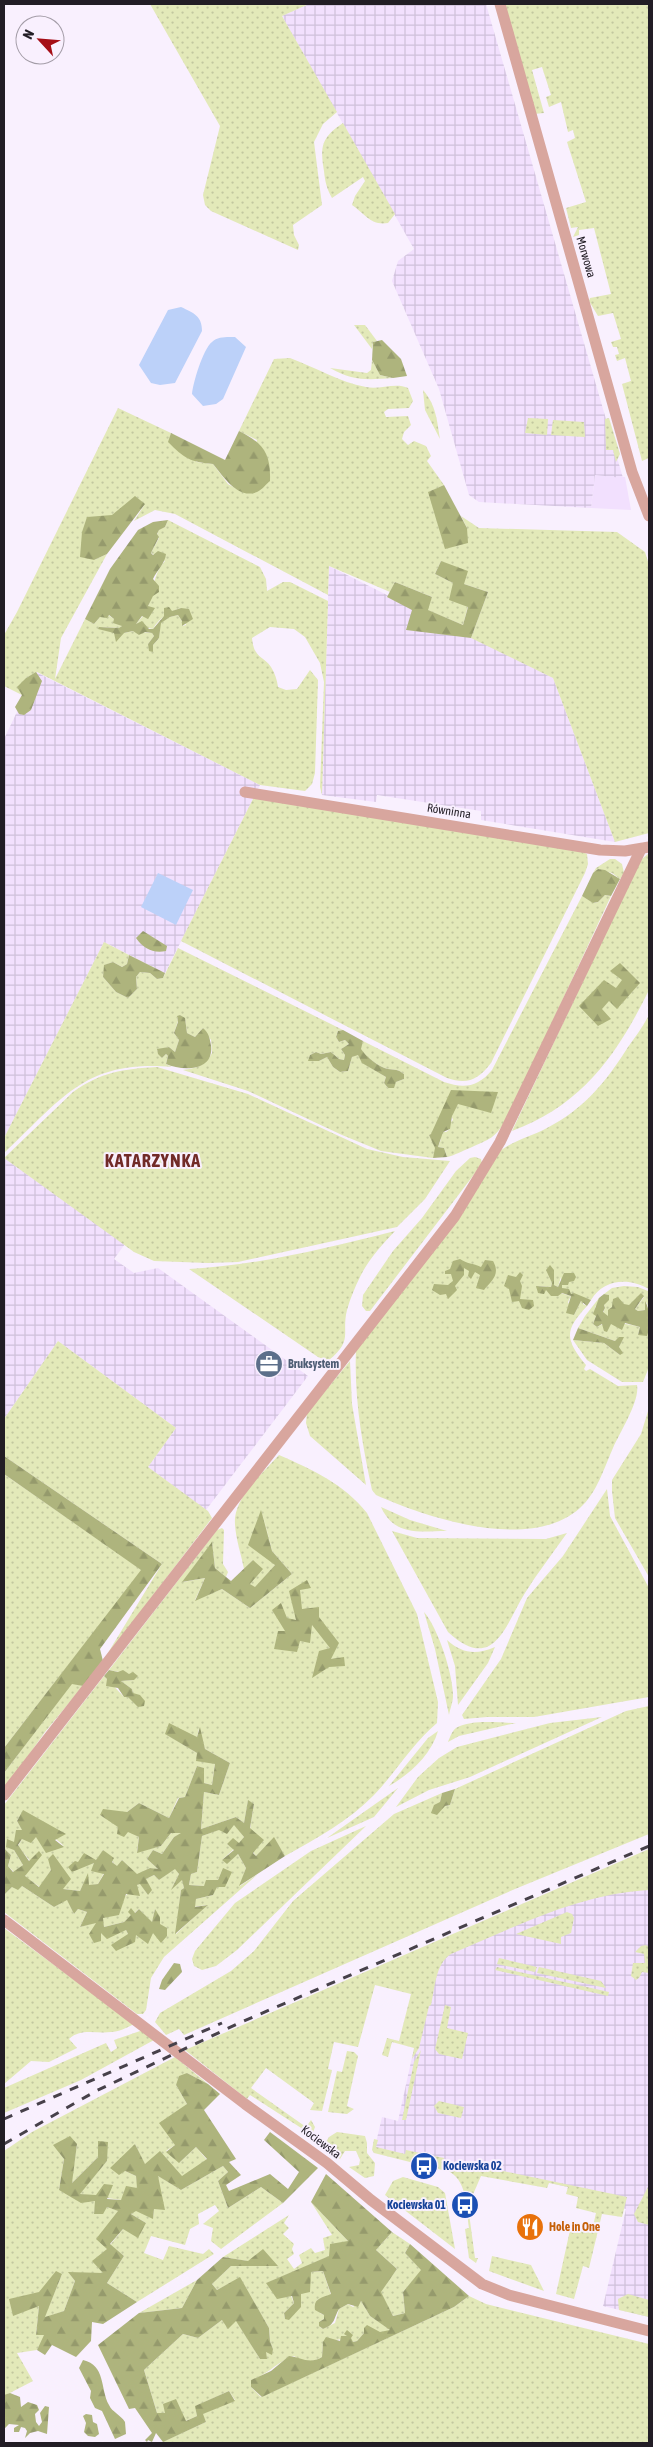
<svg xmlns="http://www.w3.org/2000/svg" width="653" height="2447" font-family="'Asap Condensed',sans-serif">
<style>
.built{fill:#f2e0fe}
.industrial{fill:url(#industrial-grid)}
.grass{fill:url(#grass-dots)}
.forest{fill:url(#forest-firs)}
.water{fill:#bcd1f9}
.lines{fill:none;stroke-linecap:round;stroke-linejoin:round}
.minor{stroke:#d8a69e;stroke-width:11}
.rail{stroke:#47414a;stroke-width:3;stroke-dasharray:9 9;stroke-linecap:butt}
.labels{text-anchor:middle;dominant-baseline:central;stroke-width:4;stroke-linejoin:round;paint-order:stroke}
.street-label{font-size:12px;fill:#221d25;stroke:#f9f0fe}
.service-label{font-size:12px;font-weight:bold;fill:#4e5e75;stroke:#f9f0fe;text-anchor:start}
.transit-label{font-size:12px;font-weight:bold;fill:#164399;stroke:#f9f0fe;text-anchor:start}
.food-label{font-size:12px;font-weight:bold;fill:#c56008;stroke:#f9f0fe;text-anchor:start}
.district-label{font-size:18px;font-weight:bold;letter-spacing:1px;fill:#712b27;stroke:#f9f0fe}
</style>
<defs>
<pattern id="industrial-grid" width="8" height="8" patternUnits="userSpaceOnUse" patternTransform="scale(1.25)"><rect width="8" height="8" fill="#f2e0fe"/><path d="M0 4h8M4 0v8" fill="none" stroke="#cfc0da"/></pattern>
<pattern id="grass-dots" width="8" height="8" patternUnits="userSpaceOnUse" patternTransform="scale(1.25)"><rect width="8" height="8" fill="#e3e9b9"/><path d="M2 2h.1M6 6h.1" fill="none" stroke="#c2c79f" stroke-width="1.8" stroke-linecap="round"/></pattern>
<pattern id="forest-firs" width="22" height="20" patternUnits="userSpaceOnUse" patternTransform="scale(1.25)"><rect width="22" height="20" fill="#aeb47d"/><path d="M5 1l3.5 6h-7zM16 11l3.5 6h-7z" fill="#959a6c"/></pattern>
</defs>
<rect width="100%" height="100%" fill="#f9f0fe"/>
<polygon class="built" points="595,475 625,477 631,510 591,508"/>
<g class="industrial">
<polygon points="309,4 486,4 623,478 595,475 591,508 479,502 469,495 439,389 392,281 398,261 414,249 282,16"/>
<polygon points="329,566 553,678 615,842 481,820 481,811 377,795 376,802 322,795"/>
<polygon points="36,672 260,785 165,973 104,942 4,1138 4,739"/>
<polygon points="4,1158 125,1244 114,1259 134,1273 158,1268 308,1376 206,1510 148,1467 176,1428 58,1341 4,1419"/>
<polygon points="649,1864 649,2317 603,2306 626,2209 602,2203 604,2196 478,2165 475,2174 374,2151 382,2117 398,2121 414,2048 426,1959"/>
</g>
<g class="grass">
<polygon points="150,4 309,4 282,16 337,112 323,124 314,142 322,205 293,225 294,235 299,245 298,250 211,211 205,205 203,195 220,126"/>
<polygon points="503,4 649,4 649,458 642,461 622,384 631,381 625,358 617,361 615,355 619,354 617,347 613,347 611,342 621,339 613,313 598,316 589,301 590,298 611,294 594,228 579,230 579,235 573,237 578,227 571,228 566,208 586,202 567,142 575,138 573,130 568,132 561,102 549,107 546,97 551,95 542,67 532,70 544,113 534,114"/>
<path d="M343,123L395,214L388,223C371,226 365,214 352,205L355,196L365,181L363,177L332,198C327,189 325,182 324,171C320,146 321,138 343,123Z"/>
<polygon points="354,325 365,325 377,341 373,342 372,349"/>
<path d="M290,358C315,367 339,382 366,387C380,390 395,382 408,388L413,401L409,408L388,409L384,412L386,417L408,416L411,425L404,432L402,439L408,445L414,441L426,446L431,456L427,461L444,485L429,492L467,528L461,516L479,528L617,532L645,552L649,565V833L615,842L553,678L471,638L488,592L464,584L441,561L435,574L453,583L468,606L463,625L427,610L432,597L395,582L390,592L329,566L328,595L175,514L155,510L134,521L145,504L94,560L107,554L61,638L55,679L85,619L94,624L100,617L108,615L123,625L120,628L99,627L124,633L133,631L152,633L154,636L148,644L153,652V645L159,638L160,623L170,617L178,615L182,621V626L186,625L181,608C169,612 159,618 153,629L135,625L150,608L148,606C156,588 151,577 165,561L151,553L159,538L157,535L159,529L165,527L168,520L260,567L266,579L267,591L283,582H290L328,601L322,795L320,787L324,682L320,663L305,637L294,629L270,627L252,638C254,659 263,655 271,667C275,673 277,680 278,687L286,690L297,689L310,670L318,680L315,773L312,784L305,791L260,785L37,672L26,678L22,695L4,686V635L17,612L118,408L171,433L169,442L197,462L213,464L228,484L242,492L257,440L239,431L274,359Z"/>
<path d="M372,360L380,375L393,378C367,380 353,381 330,368L367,373L371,370Z"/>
<path d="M423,390C436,405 437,420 440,439L425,410Z"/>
<polygon points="528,418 548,419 547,435 525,433"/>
<polygon points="609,418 620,454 616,462 613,450 606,450 605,419"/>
<polygon points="553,420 584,422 585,437 551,435"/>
<path d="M255,795L580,851L587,854L588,864L585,873L491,1063C478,1080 467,1085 447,1078L181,941Z"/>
<path d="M649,853V990C617,1055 582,1105 512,1131L634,873L642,859Z"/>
<polygon points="610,859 615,859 622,864 624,873 620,879 612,873 598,869 593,873 596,868"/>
<path d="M605,895L611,896L507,1119C493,1140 491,1138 470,1148C461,1151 456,1155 447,1157L444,1148L438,1147L441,1139L439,1134L441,1131L446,1132L450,1129V1123L453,1120L451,1115L440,1123C439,1130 437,1133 429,1135L436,1148L433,1158L381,1151L342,1135L248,1091L183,1070C197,1068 205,1066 212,1053L211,1040L203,1028L195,1037L187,1033L185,1019L180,1015L177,1017L178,1021L174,1033L179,1040L175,1052L169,1047L157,1050L162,1058L166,1054L168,1056L166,1064L172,1067C85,1059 62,1099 4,1153V1138L104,942L129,955L127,964L122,967L113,962L105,965L103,977L116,992L128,998L137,989L136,977L140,972L150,973L157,979L163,978L178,948L343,1030L338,1031L336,1037L339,1042L345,1040L349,1044L341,1049L345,1055L344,1060L339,1059L331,1052L321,1054L316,1052L310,1055L309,1061H319L327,1057L333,1067L340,1072L348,1071L352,1057L358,1054L363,1063L386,1077L384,1083L388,1088H393L396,1082L404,1079V1074C398,1069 395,1070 388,1069C379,1067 366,1057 360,1049L363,1041L444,1082C464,1089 478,1087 492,1070L582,896L594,903L598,902Z"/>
<path d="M649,1015V1289C629,1277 603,1279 591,1300L571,1294L562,1288L561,1277L558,1287L554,1285V1270L549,1274L552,1283L551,1287L536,1286L571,1296L568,1302L574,1315L581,1301H583V1304L587,1306C564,1331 565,1339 586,1365L584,1369L586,1371L590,1369L618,1386L637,1385C640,1401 620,1432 613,1448C604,1468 597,1493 580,1508C531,1552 430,1519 376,1495L372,1490C362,1443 354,1398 356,1350L499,1152C513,1140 531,1137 547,1128C584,1109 606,1082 628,1047C635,1037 643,1027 649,1015Z"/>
<path d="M157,1067L248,1094L367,1149L403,1157L450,1161L425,1199L397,1227L238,1262L208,1263L154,1261L134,1252L4,1158L73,1092C101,1072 123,1069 157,1067Z"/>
<polygon points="475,1157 481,1159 482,1164 370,1311 366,1311 362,1306 363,1295 393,1251 422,1218 456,1171 470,1158"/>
<path d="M395,1231C382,1245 368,1260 360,1277C355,1287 350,1299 347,1310C341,1334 354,1340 328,1361L318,1357L189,1269C260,1265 327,1248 395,1231Z"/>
<polygon points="624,1286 638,1287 648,1291 649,1308 646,1302 645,1310 638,1311 635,1309 644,1297 630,1305 612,1307 608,1317 603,1313 605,1308 604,1305 609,1295 604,1294 612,1288"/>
<path d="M599,1298V1302L595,1307L596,1316L593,1324L597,1327C609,1320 627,1324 640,1327L638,1335L649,1332V1367L643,1382H622L587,1360L573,1340L604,1343L620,1355L619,1347L623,1337L615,1341L578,1328L585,1316Z"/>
<polygon points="58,1341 176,1428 148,1467 208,1511 212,1518 103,1661 162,1564 4,1456 4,1419"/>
<polygon points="350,1361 352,1404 366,1485 310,1436 306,1423 307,1413"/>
<polygon points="649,1408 649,1577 615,1518 612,1491 612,1480 641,1434"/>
<path d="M279,1455C313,1470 344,1484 367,1513L417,1614L438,1702L437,1723C412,1744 396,1772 374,1795C350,1820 316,1839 285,1856L274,1838L256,1856C245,1843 252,1819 254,1804L248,1801L244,1823L236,1817L201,1829L204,1792L219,1795L230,1763L205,1749L199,1729L197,1737L166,1734L215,1764L212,1785L204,1783L203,1768L197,1766L185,1797L178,1798L169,1818L139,1803L127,1812L100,1815L139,1837L137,1852L161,1846L171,1833H183L174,1837L162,1854L153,1850L147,1859L159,1870L150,1868L137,1875L122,1860L117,1867L103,1850L97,1860L69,1867L95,1863L104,1873L98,1884L88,1886V1875L80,1891L63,1889L51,1870L40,1887L25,1877L30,1861L18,1846L22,1839L36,1837L64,1846L23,1811L17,1821L23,1831L14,1850L23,1865L14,1872L8,1866L11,1855L4,1848V1805L104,1676L124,1697L133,1693L132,1689L121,1681L134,1680L129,1674L109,1670L217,1530L222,1528L224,1530L223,1564L228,1572L226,1577L215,1568L212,1543L183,1582L205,1578L195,1600L222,1589L250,1608L292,1574L272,1551L262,1511L275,1565L255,1588L250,1584L253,1560L244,1569C241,1553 234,1534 235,1518C238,1493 263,1473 279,1455Z"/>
<polygon points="4,1474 142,1570 4,1748"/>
<polygon points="607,1489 610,1516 649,1588 649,1697 534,1717 487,1717 464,1719 462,1715 501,1659 527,1598 563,1556"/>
<path d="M381,1507L410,1520L447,1531C419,1531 395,1537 381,1507Z"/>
<path d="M392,1531L417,1538L546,1539L567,1533C553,1553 538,1572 525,1593C506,1623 494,1675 448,1632Z"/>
<path d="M424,1612C438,1628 453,1674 453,1696C453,1702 450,1709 449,1715L435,1649Z"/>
<path d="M447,1640C463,1654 476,1655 495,1647L488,1663L458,1705L455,1666Z"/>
<polygon points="72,1683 83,1686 45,1732 4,1790 4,1773"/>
<polygon points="649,1706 649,1834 515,1889 184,2035 179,2029 166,2035 155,2022 160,2013 231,1971 254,1951 293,1901 394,1814 442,1793 440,1802 445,1806 450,1805 455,1789 626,1711"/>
<polygon points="602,1717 470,1777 429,1790 396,1807 418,1777 439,1758 457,1747 550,1723"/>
<path d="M516,1723L459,1736L448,1742C450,1737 452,1731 456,1728C472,1719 499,1723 516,1723Z"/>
<path d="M438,1731C431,1755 410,1774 389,1786L428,1738Z"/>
<polygon points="398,1788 374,1817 327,1838"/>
<polygon points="234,1824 244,1837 239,1844 227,1844 234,1849 222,1860 238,1854 246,1868 240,1886 258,1874 164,1957 151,1978 146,2010 143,2014 137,2014 4,1912 4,1895 12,1887 22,1886 54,1907 67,1899 74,1914 78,1909 87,1912 80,1927 97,1922 101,1932 126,1930 128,1934 153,1932 160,1924 155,1909 152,1923 139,1909 124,1922 104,1927 102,1918 137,1885 140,1883 148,1895 146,1879 154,1875 159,1880 175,1868 179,1874 172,1888 182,1879 184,1888 181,1890 176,1934 207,1905 194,1907 196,1899 213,1895 223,1868 218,1880 204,1886 189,1885 191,1874 197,1872 202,1836"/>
<polygon points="366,1826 237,1950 216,1966 202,1970 194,1966 192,1959 195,1951 235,1903 311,1851"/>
<path d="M649,1849V1890C578,1894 515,1927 451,1954C435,1964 435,1989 431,2005L429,2006L419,2048L412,2059L414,2048L392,2042L388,2057L382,2055L387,2038L399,2041L411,1994L375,1985L358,2047L334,2042L328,2069L332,2070L322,2111L310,2110L314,2103L266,2068L251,2088L306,2127L311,2120L315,2127L312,2135L250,2095L247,2099L185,2050Z"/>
<polygon points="567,1912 572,1914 574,1918 571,1933 561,1937 561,1944 516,1934"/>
<path d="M4,1928L134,2024C126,2028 119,2032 111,2032C96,2034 81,2028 69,2039L77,2048L49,2062L31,2061L4,2084Z"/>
<polygon points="646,1945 649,1947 649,1973 642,1972 639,1978 636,1980 631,1976 633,1963 645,1963 644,1954 635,1952 641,1946"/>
<polygon points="499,1958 537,1967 535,1972 497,1964"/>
<polygon points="497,1967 609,1992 608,1996 495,1970"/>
<polygon points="539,1967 601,1981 606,1988 537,1973"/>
<polygon points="445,2005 451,2007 447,2028 468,2033 462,2059 439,2054 435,2049"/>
<polygon points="143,2030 154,2040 81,2080 4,2113 4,2088 106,2043 111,2052 117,2048 114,2040"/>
<polygon points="421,2050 406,2120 402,2120 414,2062"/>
<polygon points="347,2051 354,2052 358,2056 347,2106 354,2109 347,2114 328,2112 337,2071 342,2072"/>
<polygon points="175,2057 208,2084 187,2073 176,2085 187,2104 175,2145 166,2151 180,2162 196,2147 207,2160 182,2177 145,2165 135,2144 125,2171 136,2176 138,2188 121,2200 79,2194 107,2161 98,2157 71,2184 77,2144 54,2145 64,2159 59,2190 96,2201 94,2214 107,2207 119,2211 107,2249 103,2273 69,2273 75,2281 64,2311 44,2318 62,2274 39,2306 36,2335 45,2335 37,2350 17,2353 33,2381 4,2396 4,2151 32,2132"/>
<polygon points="439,2101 464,2107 461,2118 438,2113 434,2106"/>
<polygon points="337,2132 365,2136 367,2143 367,2153 375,2163 374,2176 365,2178 349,2167 359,2165 360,2160 356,2151 345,2151 340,2159 324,2145 329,2137"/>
<path d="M374,2139L378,2140L376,2147L405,2154L406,2150L444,2158L442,2165L467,2171L470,2164L627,2197L622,2217L602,2214L589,2268L583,2266L574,2299L556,2294L572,2221L593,2226L596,2213L576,2208L578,2197L566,2194L568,2187L549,2183L547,2188L481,2176L468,2206L475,2258H478L476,2263L469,2258L465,2229L469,2228C466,2209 468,2183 450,2172L374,2153L372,2150Z"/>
<polygon points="223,2166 228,2172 218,2181 228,2208 261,2187 283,2203 221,2249 211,2241 213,2228 203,2224 219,2211 215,2205 198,2214 199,2224 190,2229 185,2245 151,2236 144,2253 163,2260 169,2246 203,2254 209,2249 214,2254 137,2302 107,2283 124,2256 110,2245 123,2229 146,2223 131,2214 136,2210 153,2218 157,2175 181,2190"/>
<polygon points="403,2177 438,2187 445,2193 455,2249 385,2195 393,2181"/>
<polygon points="649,2185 649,2225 638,2222 634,2214"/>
<path d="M311,2202L348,2241L330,2256L267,2283L277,2298L291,2296L294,2303L284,2313L285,2319L301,2294L311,2272L323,2271L331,2295L317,2300L320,2313L324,2315V2319L319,2322L320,2327L323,2329L335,2323L339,2309L348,2304L353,2307L361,2301L370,2316L391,2330L383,2333H364L357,2341L353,2342L347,2336C339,2343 331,2337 323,2343L322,2357C313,2363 302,2363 294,2356C277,2361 270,2374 251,2380V2387L261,2397L454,2307L469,2296L486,2304L649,2344V2443H160L206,2422L202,2414L235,2400L229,2391L196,2406L197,2416L186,2421L166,2413H157L144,2370L183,2334L198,2338L222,2320H236L260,2359L266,2351L273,2349L270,2341L269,2328L240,2278L217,2290L212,2284L231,2266H278L223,2257L289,2215L284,2223L289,2228L283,2234L294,2244L292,2249L294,2254L287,2259L294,2269L302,2263L299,2255L311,2248L315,2253L325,2250L323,2238L332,2235Z"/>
<polygon points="392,2232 410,2244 405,2253 422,2270 403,2292 405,2313 393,2316 380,2292 397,2269 376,2250"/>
<polygon points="492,2256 531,2265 544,2291 489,2271"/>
<polygon points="197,2280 182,2308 139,2313"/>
<polygon points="628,2294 649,2300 649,2317 619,2310 618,2299"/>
</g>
<g class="forest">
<polygon points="382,340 401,359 407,376 393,378 380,375 372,360 373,342"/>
<path d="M239,431C263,443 271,453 270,481C266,484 262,490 257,492C238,500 223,476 213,464C190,462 184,458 168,442L171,433L225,460Z"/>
<polygon points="444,485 467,528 468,543 445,549 428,492"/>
<polygon points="135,496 145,504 107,554 94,560 80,557 82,532 87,517 112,515"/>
<path d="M168,520L165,527L159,530L157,534L159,537L151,553L153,555L158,551L166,554C165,564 157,570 153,579L159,586V592L153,596L148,606L155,608L148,619L142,616L136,624L142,621L149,629H153L164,616V608L169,607L172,611L181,608L189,609L193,619L182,626V621L178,615L170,617L161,623L159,638L153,645V652L149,651L148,644L154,636L152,633L145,632L139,635L133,631L124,633L116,642L114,633L98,629L99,627L119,628L122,626L113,623L114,619L109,615L107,618L100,617L94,624L85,619L110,569L138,530L153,522Z"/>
<polygon points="441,561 468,571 464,584 488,592 471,638 406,630 412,610 387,597 395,582 432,597 428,610 463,625 468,607 449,600 453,583 435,574"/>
<polygon points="36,672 42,681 31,710 24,715 19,714 15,707 22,695 17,687 26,678"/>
<polygon points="598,869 605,870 620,879 611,896 605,895 598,902 593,903 582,896 593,873"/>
<path d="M143,931L167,946L166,951C153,954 143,948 136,938Z"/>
<polygon points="129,955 165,973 163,978 157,979 150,973 140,972 136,977 137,989 128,998 116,992 103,977 104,965 113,962 122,967 127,964"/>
<polygon points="620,963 640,983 617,1009 609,1001 602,1009 611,1019 598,1026 579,1006 604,980 616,988 622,980 610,971"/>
<path d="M180,1015L185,1018L187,1033L195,1037L203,1028C209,1033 210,1039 211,1046C214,1072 182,1071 166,1064L168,1056L166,1054L162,1058L158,1054L157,1049L169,1047L175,1052L179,1040L174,1033L178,1022L177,1016Z"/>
<path d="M343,1030L363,1041L361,1049C366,1057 379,1067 388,1069C395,1070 398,1069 404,1074V1079L396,1082L394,1088H388L384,1083L386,1077L362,1063L358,1055L352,1057L348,1071L340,1072L333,1067L327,1057L319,1061H308L310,1055L316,1052L321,1054L331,1052L339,1059L344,1060L345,1055L341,1049L349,1044L345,1040L339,1042L336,1037L338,1031Z"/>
<polygon points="451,1090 498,1092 491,1113 458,1104 452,1116 450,1129 443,1132 438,1147 444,1148 447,1157 433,1158 435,1148 429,1135 431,1134"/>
<path d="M460,1259C467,1264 473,1263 481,1267L485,1260L493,1261C501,1275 491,1281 484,1290L476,1288L480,1275L475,1272L471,1279L468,1276L469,1271L464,1268V1275L455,1286L457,1290L448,1299L446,1294L440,1295L432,1290L434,1284L448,1285L453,1281L451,1274H445V1271L450,1269L453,1261Z"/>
<polygon points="550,1265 554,1270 554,1285 558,1287 564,1273 574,1273 576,1277 574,1281 569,1282 568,1285 562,1285 562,1288 569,1289 571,1294 574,1293 591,1300 587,1306 581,1301 574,1315 566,1313 571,1296 562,1293 558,1296 551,1296 546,1290 544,1294 538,1293 536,1286 551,1287 552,1283 546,1270"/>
<polygon points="520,1272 523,1275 520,1281 522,1286 520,1299 533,1300 534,1306 529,1310 522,1308 519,1301 512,1302 509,1289 504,1286 508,1275 516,1277"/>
<path d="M641,1293L644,1296L635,1309L638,1311L645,1310V1301C651,1311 651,1326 647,1336L638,1335L640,1327L625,1323L622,1330L611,1324L607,1332L604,1331L602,1324L597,1327L593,1324L596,1316L593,1314L599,1298L604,1294L609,1295V1300L604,1305L605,1308L603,1312L608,1316V1310L612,1307L613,1299L618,1297L624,1304L629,1305Z"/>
<polygon points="578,1328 615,1341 619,1337 624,1337 619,1347 623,1353 620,1355 604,1343 573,1340"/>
<polygon points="4,1456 162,1564 100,1649 103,1661 83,1686 72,1684 4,1773 4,1748 141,1570 4,1474"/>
<polygon points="261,1510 272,1551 292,1574 250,1608 222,1589 195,1601 205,1578 182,1582 212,1542 215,1568 231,1581 253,1560 263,1569 250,1584 255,1587 275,1565 248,1545"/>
<polygon points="307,1580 311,1588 300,1590 302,1609 319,1607 319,1617 339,1643 331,1659 344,1657 345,1666 329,1667 312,1678 319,1651 330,1648 312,1625 310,1643 300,1641 297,1652 274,1649 278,1631 285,1631 272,1610 281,1603 287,1618 296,1620 289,1591"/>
<polygon points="109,1670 118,1672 123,1670 129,1674 133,1672 138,1676 134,1680 121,1681 132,1689 133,1693 140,1695 145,1701 144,1706 138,1707 128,1697 124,1697 118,1688 106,1686 107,1679 104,1676"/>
<polygon points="169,1723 197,1737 200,1727 205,1749 230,1763 219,1795 204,1792 201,1829 236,1817 244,1823 248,1800 254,1804 250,1828 264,1840 253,1853 256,1856 274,1837 285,1856 239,1886 246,1868 238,1854 227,1864 222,1860 234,1850 227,1844 233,1838 239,1843 244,1837 234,1825 227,1834 219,1830 202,1836 197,1872 191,1874 189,1885 204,1886 206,1880 218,1880 223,1868 232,1872 225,1887 217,1887 213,1895 196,1899 195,1907 208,1905 175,1934 181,1890 184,1888 182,1880 171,1890 179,1874 175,1869 159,1880 154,1875 146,1879 152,1890 148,1895 140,1884 137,1885 140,1896 126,1894 119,1915 103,1918 104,1927 124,1922 131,1915 128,1912 131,1908 135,1913 139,1909 152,1922 155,1909 160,1917 160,1924 167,1928 167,1936 161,1943 153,1933 148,1944 136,1935 135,1942 116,1951 111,1945 128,1934 126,1930 107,1939 101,1933 101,1941 94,1943 89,1934 96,1923 80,1927 87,1912 78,1909 74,1914 67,1900 54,1907 22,1886 18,1890 12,1887 4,1895 4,1848 11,1855 8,1866 13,1872 23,1865 14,1850 6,1847 7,1839 14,1842 16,1830 22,1830 17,1821 23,1810 66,1834 55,1840 64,1847 46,1853 36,1837 31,1843 22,1839 18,1845 29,1861 39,1851 42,1855 25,1876 39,1887 51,1870 48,1859 53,1854 71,1879 63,1889 80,1891 88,1873 89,1885 98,1884 104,1874 91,1871 94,1863 72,1872 68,1867 75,1861 78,1862 84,1853 96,1860 103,1850 114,1858 112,1862 117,1866 122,1860 137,1874 150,1868 158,1869 147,1859 153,1850 162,1854 174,1837 181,1833 171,1833 161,1846 137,1853 139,1837 128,1832 124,1837 117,1834 118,1827 100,1815 103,1809 127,1812 139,1803 169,1818 179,1798 185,1797 197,1766 204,1768 204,1783 212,1785 215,1764 196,1761 197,1753 165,1734"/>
<polygon points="455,1789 450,1805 445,1806 437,1815 431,1813 434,1805 440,1802 442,1793"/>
<polygon points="174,1963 180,1964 182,1972 165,1990 159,1989 162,1980"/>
<polygon points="187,2073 208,2084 220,2094 204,2110 236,2159 229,2162 241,2175 226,2185 229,2191 270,2174 288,2189 299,2172 264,2140 270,2132 318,2168 283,2203 261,2187 228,2208 218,2181 228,2172 223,2166 181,2190 158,2176 165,2210 154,2209 153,2219 136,2211 131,2214 146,2223 138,2238 123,2229 110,2244 124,2256 107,2283 137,2302 103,2324 92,2322 91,2341 76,2357 52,2345 45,2355 37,2350 44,2335 36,2335 39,2306 13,2316 9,2299 39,2292 56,2271 62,2274 45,2317 64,2311 75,2281 68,2272 103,2273 92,2261 107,2249 96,2239 118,2211 107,2207 103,2214 94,2214 95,2201 81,2203 59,2190 64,2159 53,2145 70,2136 77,2144 72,2183 98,2157 98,2141 108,2142 107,2161 80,2194 96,2195 104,2184 113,2185 107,2199 121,2200 126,2186 137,2188 136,2176 125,2171 119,2175 110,2168 135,2144 145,2164 160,2151 182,2176 207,2159 196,2147 179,2163 166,2152 175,2145 159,2123 187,2104 176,2085 179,2076"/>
<path d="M326,2174L392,2232L376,2250L397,2269L381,2292L393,2316L405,2313L403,2292L421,2270L405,2253L410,2244L469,2296L454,2307L262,2397L251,2387V2380L271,2371L289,2356C301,2357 309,2365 322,2357L323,2342L326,2337L340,2341L341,2336H347L344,2334L347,2330L353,2335L351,2338L353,2342L357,2341L364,2333V2328L367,2325L380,2332L390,2330L370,2316L361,2301L358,2307L348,2304L339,2309C333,2319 336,2324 323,2329L319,2326V2322L324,2319V2315L315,2310C313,2298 322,2298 331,2294L323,2271L311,2272L310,2292L301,2294V2307L289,2320L285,2319L284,2313L294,2303L292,2296L277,2299L266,2283L329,2256L330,2244L348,2241L311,2202Z"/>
<polygon points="263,2249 278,2266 231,2266 212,2284 217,2290 240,2277 269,2328 270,2341 273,2349 272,2355 266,2352 267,2359 260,2359 236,2321 228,2329 222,2320 198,2338 183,2334 144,2370 157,2413 165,2413 163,2404 176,2399 186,2421 197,2416 195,2406 229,2391 235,2401 203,2414 206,2422 163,2442 156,2433 152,2442 148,2440 147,2442 145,2440 152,2433 135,2408 129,2409 98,2345 139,2313 182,2308 197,2280 223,2257 248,2261"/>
<path d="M83,2360C106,2365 100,2389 109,2405C112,2412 121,2415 125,2422L126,2434L115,2439L102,2411L95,2408L90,2398L91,2391L79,2368Z"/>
<polygon points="10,2393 20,2397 21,2407 28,2402 37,2405 39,2410 35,2414 36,2422 39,2426 42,2422 40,2413 45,2406 49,2407 47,2434 38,2431 30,2433 25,2438 27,2431 25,2428 21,2427 19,2432 14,2432 14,2428 19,2425 9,2424 4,2429 4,2395"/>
<polygon points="86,2414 92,2415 93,2422 97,2424 99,2434 95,2437 88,2436 84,2432 86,2423 83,2416"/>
</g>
<g class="water">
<path d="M181,307C194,313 202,316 202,331L175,383L160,385L151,383L139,365L168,310Z"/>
<path d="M235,337L246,347L223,399L216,404L203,406L192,394C193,383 203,349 212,342C218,336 228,337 235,337Z"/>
<polygon points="158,873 193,890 176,925 141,907"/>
</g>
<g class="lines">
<g class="minor">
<polyline points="500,4 632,472 649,516"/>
<polyline points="245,792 600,850 625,851 649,847"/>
<polyline points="4,1795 455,1216 500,1142 641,849"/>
<polyline points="4,1920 245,2104 327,2163 371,2200 482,2284 509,2295 649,2331"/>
</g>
<g class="rail">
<polyline points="4,2119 222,2023"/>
<polyline points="4,2144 96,2091 237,2024 649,1846"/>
</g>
</g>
<defs>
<g id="office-disc" transform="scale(1.4375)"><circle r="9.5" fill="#5c6f8a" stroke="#f9f0fe"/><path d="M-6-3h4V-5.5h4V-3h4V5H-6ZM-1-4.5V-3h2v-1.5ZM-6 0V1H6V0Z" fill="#fff"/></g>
<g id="bus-disc" transform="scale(1.4375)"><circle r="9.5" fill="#1a4fb4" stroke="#f9f0fe"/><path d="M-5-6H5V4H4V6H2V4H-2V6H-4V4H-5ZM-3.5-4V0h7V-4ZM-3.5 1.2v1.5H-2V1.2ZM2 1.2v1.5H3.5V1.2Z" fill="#fff"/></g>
<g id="restaurant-disc" transform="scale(1.4375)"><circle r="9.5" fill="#e8710a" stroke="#f9f0fe"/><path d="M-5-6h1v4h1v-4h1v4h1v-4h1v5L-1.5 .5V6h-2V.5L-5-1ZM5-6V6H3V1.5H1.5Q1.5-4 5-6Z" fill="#fff"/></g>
</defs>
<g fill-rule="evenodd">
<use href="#office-disc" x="269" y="1364"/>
<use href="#bus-disc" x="424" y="2166"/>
<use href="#bus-disc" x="465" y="2205"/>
<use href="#restaurant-disc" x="530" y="2227"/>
</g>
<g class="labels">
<g class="street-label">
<text transform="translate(586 257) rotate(74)">Morwowa</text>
<text transform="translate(449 811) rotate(9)">Równinna</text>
<text transform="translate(321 2142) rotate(37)">Kociewska</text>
</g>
<g class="service-label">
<text x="288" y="1364">Bruksystem</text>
</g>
<g class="transit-label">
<text x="443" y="2166">Kociewska 02</text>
<text x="446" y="2205" text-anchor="end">Kociewska 01</text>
</g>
<g class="food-label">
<text x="549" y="2227">Hole in One</text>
</g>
<g class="district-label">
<text x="153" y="1160">KATARZYNKA</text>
</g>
</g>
<rect width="653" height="2447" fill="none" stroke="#221d25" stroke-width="10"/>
<g transform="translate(40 40) rotate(296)"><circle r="24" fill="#f9f0fe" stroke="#a39ca7"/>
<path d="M0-4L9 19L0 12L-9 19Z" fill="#a50e17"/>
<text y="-8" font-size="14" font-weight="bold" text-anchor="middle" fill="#221d25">N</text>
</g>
</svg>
